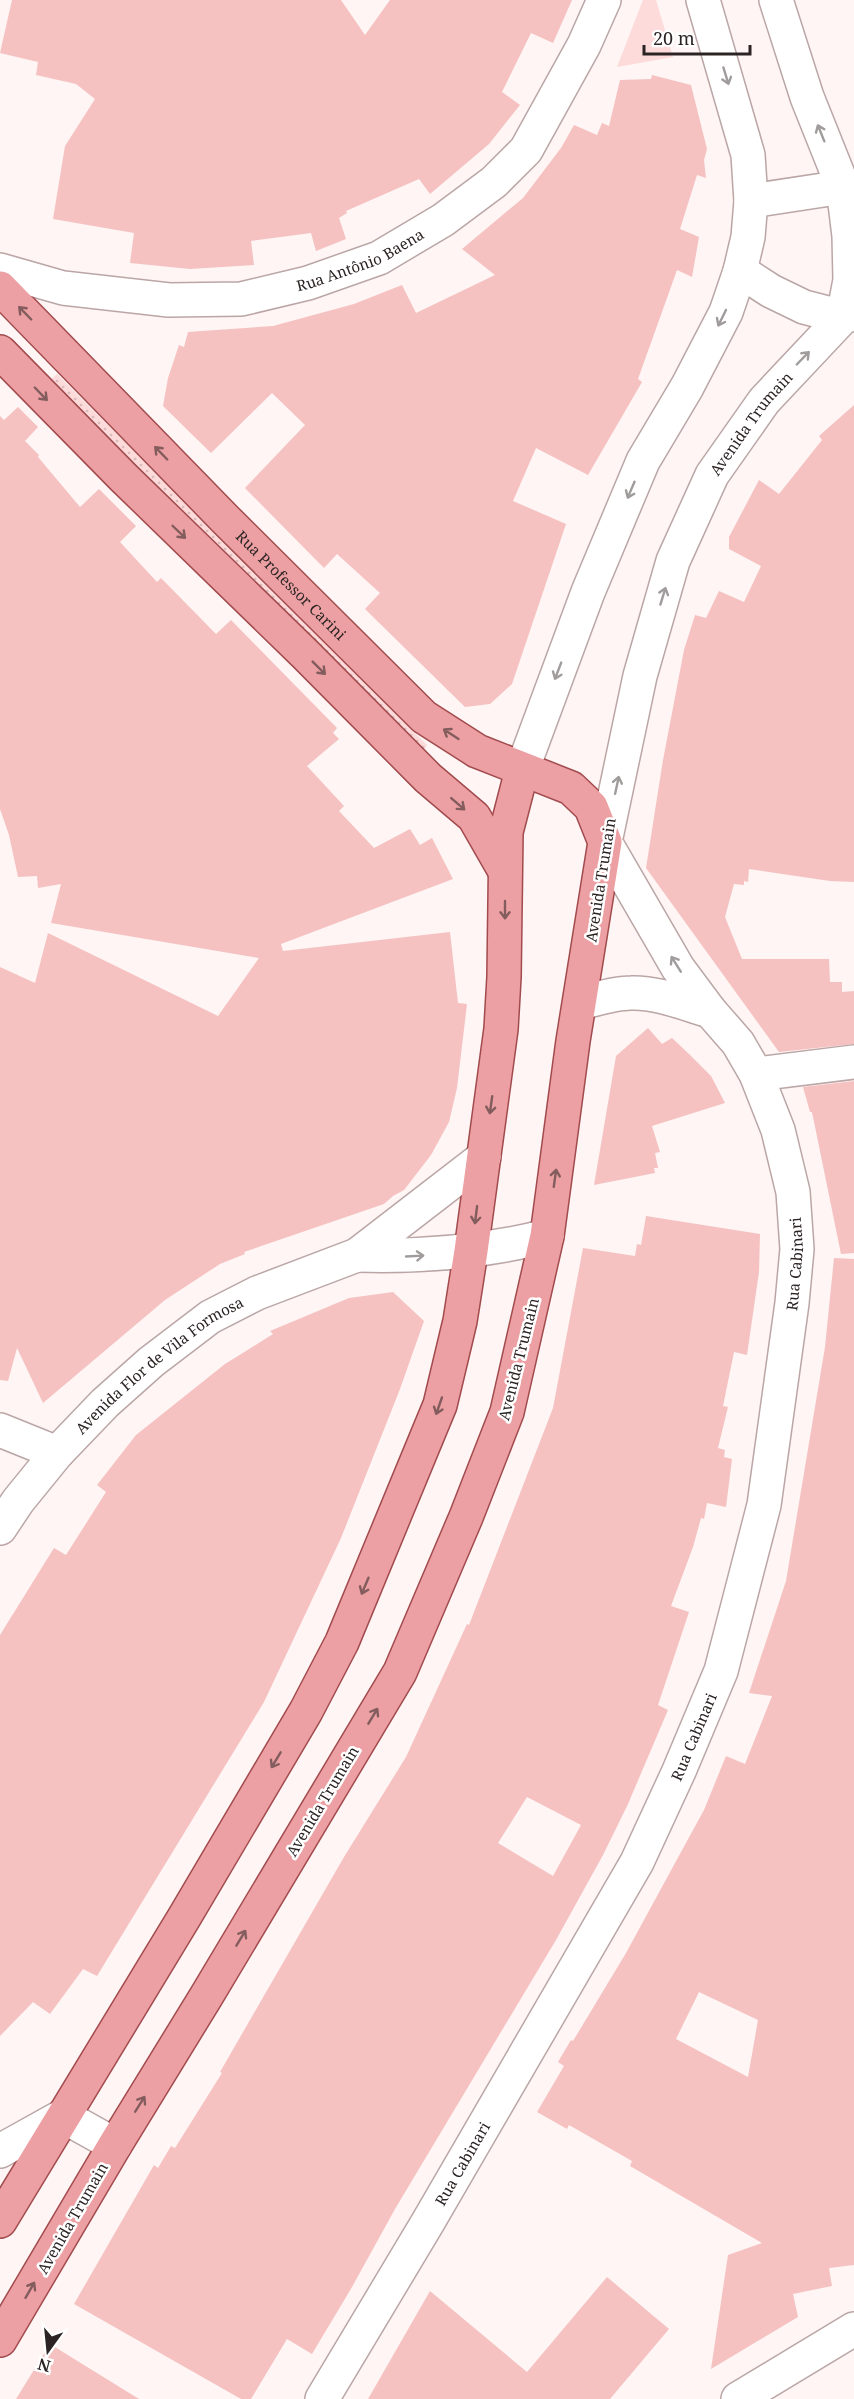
<svg xmlns="http://www.w3.org/2000/svg" width="854" height="2399" font-family="'Noto Serif',serif">
<style>
.grass{fill:url(#grass-dots)}
.green{fill:#fddbda}
.building{fill:#f5c2c1;fill-rule:evenodd}
.lines{fill:none;stroke-linecap:round;stroke-linejoin:round}
.minor-casing{stroke:#bba6a6;stroke-width:36}
.major-casing{stroke:#a24b4e;stroke-width:36}
.minor{stroke:#fff;stroke-width:33}
.major{stroke:#eda0a3;stroke-width:33}
.oneway{stroke:#a09c9c}
.oneway2{stroke:#835c5d}
.labels{text-anchor:middle;dominant-baseline:central;stroke-width:5;stroke-linejoin:round;paint-order:stroke}
.street-label{font-size:15px;fill:#2c2424;stroke:#fff}
</style>
<defs>
<pattern id="grass-dots" width="8" height="8" patternUnits="userSpaceOnUse" patternTransform="scale(1.5)"><rect width="8" height="8" fill="#fddbda"/><path d="M2 2h.1M6 6h.1" fill="none" stroke="#d9bcbb" stroke-width="1.8" stroke-linecap="round"/></pattern>
</defs>
<rect width="100%" height="100%" fill="#fef5f4"/>
<polygon class="grass" points="57,374 427,745 422,754 50,380"/>
<polygon class="green" points="643,0 656,0 673,57 617,67"/>
<g class="building">
<polygon points="12,0 341,0 365,35 390,0 572,0 553,43 531,33 502,92 520,105 489,144 430,194 419,179 346,211 347,213 339,218 346,239 316,251 311,233 251,241 254,265 190,269 130,263 134,233 53,219 65,146 95,99 76,84 36,75 38,62 0,53"/>
<polygon points="652,75 691,85 707,149 704,160 706,178 697,175 680,229 699,237 692,277 677,270 638,379 642,382 588,475 536,448 513,501 566,524 512,684 490,704 465,707 365,609 380,593 337,554 324,568 245,488 305,425 272,393 211,453 163,406 168,378 179,345 184,347 188,332 273,326 354,304 402,285 416,313 495,275 462,249 523,198 561,148 574,125 597,135 602,123 609,126 620,80 651,79"/>
<polygon points="854,405 854,882 830,881 749,869 748,882 744,881 744,885 734,884 725,917 742,959 829,959 830,982 842,982 842,992 854,991 854,1044 779,1052 646,868 663,760 684,650 695,615 706,618 719,591 744,602 761,566 729,549 729,537 759,480 779,494 822,440 819,436"/>
<polygon points="18,407 38,427 25,441 39,455 38,457 80,507 99,489 136,526 120,542 157,582 161,578 216,634 231,620 337,728 333,733 339,739 307,766 344,806 339,811 374,848 410,829 420,845 432,838 453,879 281,944 283,951 450,932 458,1003 467,1004 457,1088 449,1122 431,1155 404,1190 393,1196 384,1204 244,1252 245,1254 220,1264 165,1300 43,1403 17,1348 8,1381 0,1380 0,967 35,983 48,933 218,1016 259,958 51,923 61,884 38,888 37,876 18,877 9,835 0,809 0,416 4,420"/>
<polygon points="648,1028 662,1044 672,1038 689,1054 711,1076 725,1103 652,1126 660,1152 655,1153 658,1168 654,1168 655,1173 594,1185 616,1056"/>
<polygon points="854,1081 854,1253 841,1254 812,1112 810,1112 803,1087"/>
<path d="M646,1216L760,1234L759,1272L747,1355L734,1352L723,1406L728,1407L718,1448L725,1450L724,1457L732,1459L726,1507L707,1503L704,1519L701,1518L693,1547L671,1606L689,1612L658,1705L668,1710L628,1804L603,1855L556,1940L395,2209L352,2287L312,2354L287,2339L251,2399H241L74,2304L154,2165L158,2168L171,2146L175,2148L222,2073L220,2072L344,1857L406,1757L467,1624L469,1625L553,1408L583,1248L635,1256L637,1244L641,1245ZM527,1797L581,1825L553,1876L498,1843Z"/>
<path d="M834,1258L854,1259V2265L829,2268L832,2286L793,2294L798,2317L711,2369L728,2255L762,2243L630,2166L632,2161L569,2125L567,2129L537,2112L564,2066L558,2062L571,2040L573,2041L626,1953L681,1852L704,1810L726,1756L745,1764L772,1696L749,1693L786,1581L825,1347ZM699,1992L758,2020L748,2077L676,2039Z"/>
<polygon points="393,1292 424,1321 400,1389 341,1538 264,1702 97,1976 83,1969 50,2014 33,2002 0,2036 0,1635 54,1548 66,1555 106,1492 97,1485 136,1435 225,1364 273,1334 270,1331 349,1298"/>
<polygon points="607,2277 669,2329 610,2399 368,2399 430,2291 527,2372"/>
<polygon points="50,2344 139,2399 16,2399"/>
</g>
<g class="lines">
<g class="minor-casing">
<g id="minor">
<polyline points="776,0 807,97 843,187 849,236 850,280 843,317"/>
<polyline points="751,201 843,187 854,190"/>
<path id="s1" d="M0,270L63,288L169,300L241,299L308,283L379,258L443,220L494,182L526,150L584,45L604,0"/>
<polyline points="740,271 771,291 804,307 843,317"/>
<polyline points="522,770 588,592 643,461 687,387 726,312 740,271 748,237 751,201 748,155 703,0"/>
<path d="M580,1003C597,999 614,993 631,993C658,992 685,1004 710,1011"/>
<polyline points="756,1074 854,1062"/>
<path d="M357,1255C421,1257 484,1252 547,1236"/>
<polyline points="0,1430 57,1453"/>
<path id="s2" d="M0,1528L18,1501L57,1453L105,1403L151,1362L210,1317L257,1293L357,1255L484,1157"/>
<polyline points="0,2151 63,2116 115,2145"/>
<path id="s3" d="M322,2399L428,2222L637,1862L679,1771L721,1671L764,1505L792,1303L797,1249L793,1192L778,1130L756,1074L738,1043L710,1011L678,968L605,842L640,676L673,561L712,475L764,401L843,317L854,314"/>
<polyline points="738,2399 854,2329"/>
</g>
</g>
<g class="major-casing">
<g id="major">
<path id="s4" d="M0,288L226,520L424,717L477,751L571,788L591,807L605,842L573,1041L547,1236L507,1412L466,1517L400,1672L207,1995L115,2145L0,2340"/>
<polyline points="0,352 124,478 305,654 428,778 474,817 505,871"/>
<polyline points="0,2221 185,1916 306,1711 342,1642 440,1405 460,1321 471,1251 501,1029 504,977 506,832 522,770"/>
</g>
</g>
<use href="#minor" class="minor"/>
<use href="#major" class="major"/>
</g>
<defs><path id="oneway-shaft" d="M-6 0H5M1.5-3L5.5 0L1.5 3" fill="none" stroke-width="1.6" stroke-linecap="round" stroke-linejoin="round" transform="scale(1.5)"/></defs>
<g class="oneway">
<use href="#oneway-shaft" transform="translate(726 76) rotate(73)"/>
<use href="#oneway-shaft" transform="translate(821 133) rotate(-112)"/>
<use href="#oneway-shaft" transform="translate(722 318) rotate(116)"/>
<use href="#oneway-shaft" transform="translate(803 358) rotate(-46)"/>
<use href="#oneway-shaft" transform="translate(631 490) rotate(113)"/>
<use href="#oneway-shaft" transform="translate(663 596) rotate(-73)"/>
<use href="#oneway-shaft" transform="translate(558 671) rotate(111)"/>
<use href="#oneway-shaft" transform="translate(617 785) rotate(-78)"/>
<use href="#oneway-shaft" transform="translate(676 964) rotate(-122)"/>
<use href="#oneway-shaft" transform="translate(415 1256) rotate(-3)"/>
</g>
<g class="oneway2">
<use href="#oneway-shaft" transform="translate(25 313) rotate(-134)"/>
<use href="#oneway-shaft" transform="translate(41 394) rotate(46)"/>
<use href="#oneway-shaft" transform="translate(161 453) rotate(-134)"/>
<use href="#oneway-shaft" transform="translate(179 532) rotate(44)"/>
<use href="#oneway-shaft" transform="translate(319 668) rotate(45)"/>
<use href="#oneway-shaft" transform="translate(451 734) rotate(-147)"/>
<use href="#oneway-shaft" transform="translate(458 804) rotate(41)"/>
<use href="#oneway-shaft" transform="translate(505 910) rotate(90)"/>
<use href="#oneway-shaft" transform="translate(491 1105) rotate(98)"/>
<use href="#oneway-shaft" transform="translate(555 1178) rotate(-82)"/>
<use href="#oneway-shaft" transform="translate(476 1215) rotate(97)"/>
<use href="#oneway-shaft" transform="translate(439 1406) rotate(109)"/>
<use href="#oneway-shaft" transform="translate(365 1586) rotate(113)"/>
<use href="#oneway-shaft" transform="translate(373 1716) rotate(-59)"/>
<use href="#oneway-shaft" transform="translate(276 1760) rotate(121)"/>
<use href="#oneway-shaft" transform="translate(241 1938) rotate(-59)"/>
<use href="#oneway-shaft" transform="translate(140 2104) rotate(-58)"/>
<use href="#oneway-shaft" transform="translate(30 2290) rotate(-60)"/>
</g>
<g class="labels">
<g class="street-label">
<text stroke="none"><textPath href="#s1" startOffset="370">Rua Antônio Baena</textPath></text>
<text stroke="none"><textPath href="#s3" startOffset="2168">Avenida Trumain</textPath></text>
<text stroke="none"><textPath href="#s4" startOffset="416">Rua Professor Carini</textPath></text>
<text transform="translate(600 880) rotate(-81)">Avenida Trumain</text>
<text stroke="none"><textPath href="#s3" startOffset="1246">Rua Cabinari</textPath></text>
<text transform="translate(518 1359) rotate(-76)">Avenida Trumain</text>
<text stroke="none"><textPath href="#s2" startOffset="230">Avenida Flor de Vila Formosa</textPath></text>
<text stroke="none"><textPath href="#s3" startOffset="760">Rua Cabinari</textPath></text>
<text transform="translate(322 1801) rotate(-59)">Avenida Trumain</text>
<text stroke="none"><textPath href="#s3" startOffset="274">Rua Cabinari</textPath></text>
<text transform="translate(72 2218) rotate(-60)">Avenida Trumain</text>
</g>
</g>
<g transform="translate(48 2351) rotate(195)" stroke="#ffffff" stroke-width="4.5" paint-order="stroke">
<path d="M0-4.5L10 22L0 15L-10 22Z" fill="#2c2424"/>
<text y="-9" font-size="16" font-weight="bold" text-anchor="middle" fill="#2c2424">N</text>
</g>
<path d="M644 45v9h106v-9" fill="none" stroke="#2c2424" stroke-width="3"/>
<text x="653" y="45" font-size="18" fill="#2c2424" stroke="#ffffff" stroke-width="4.5" paint-order="stroke">20 m</text>
</svg>
